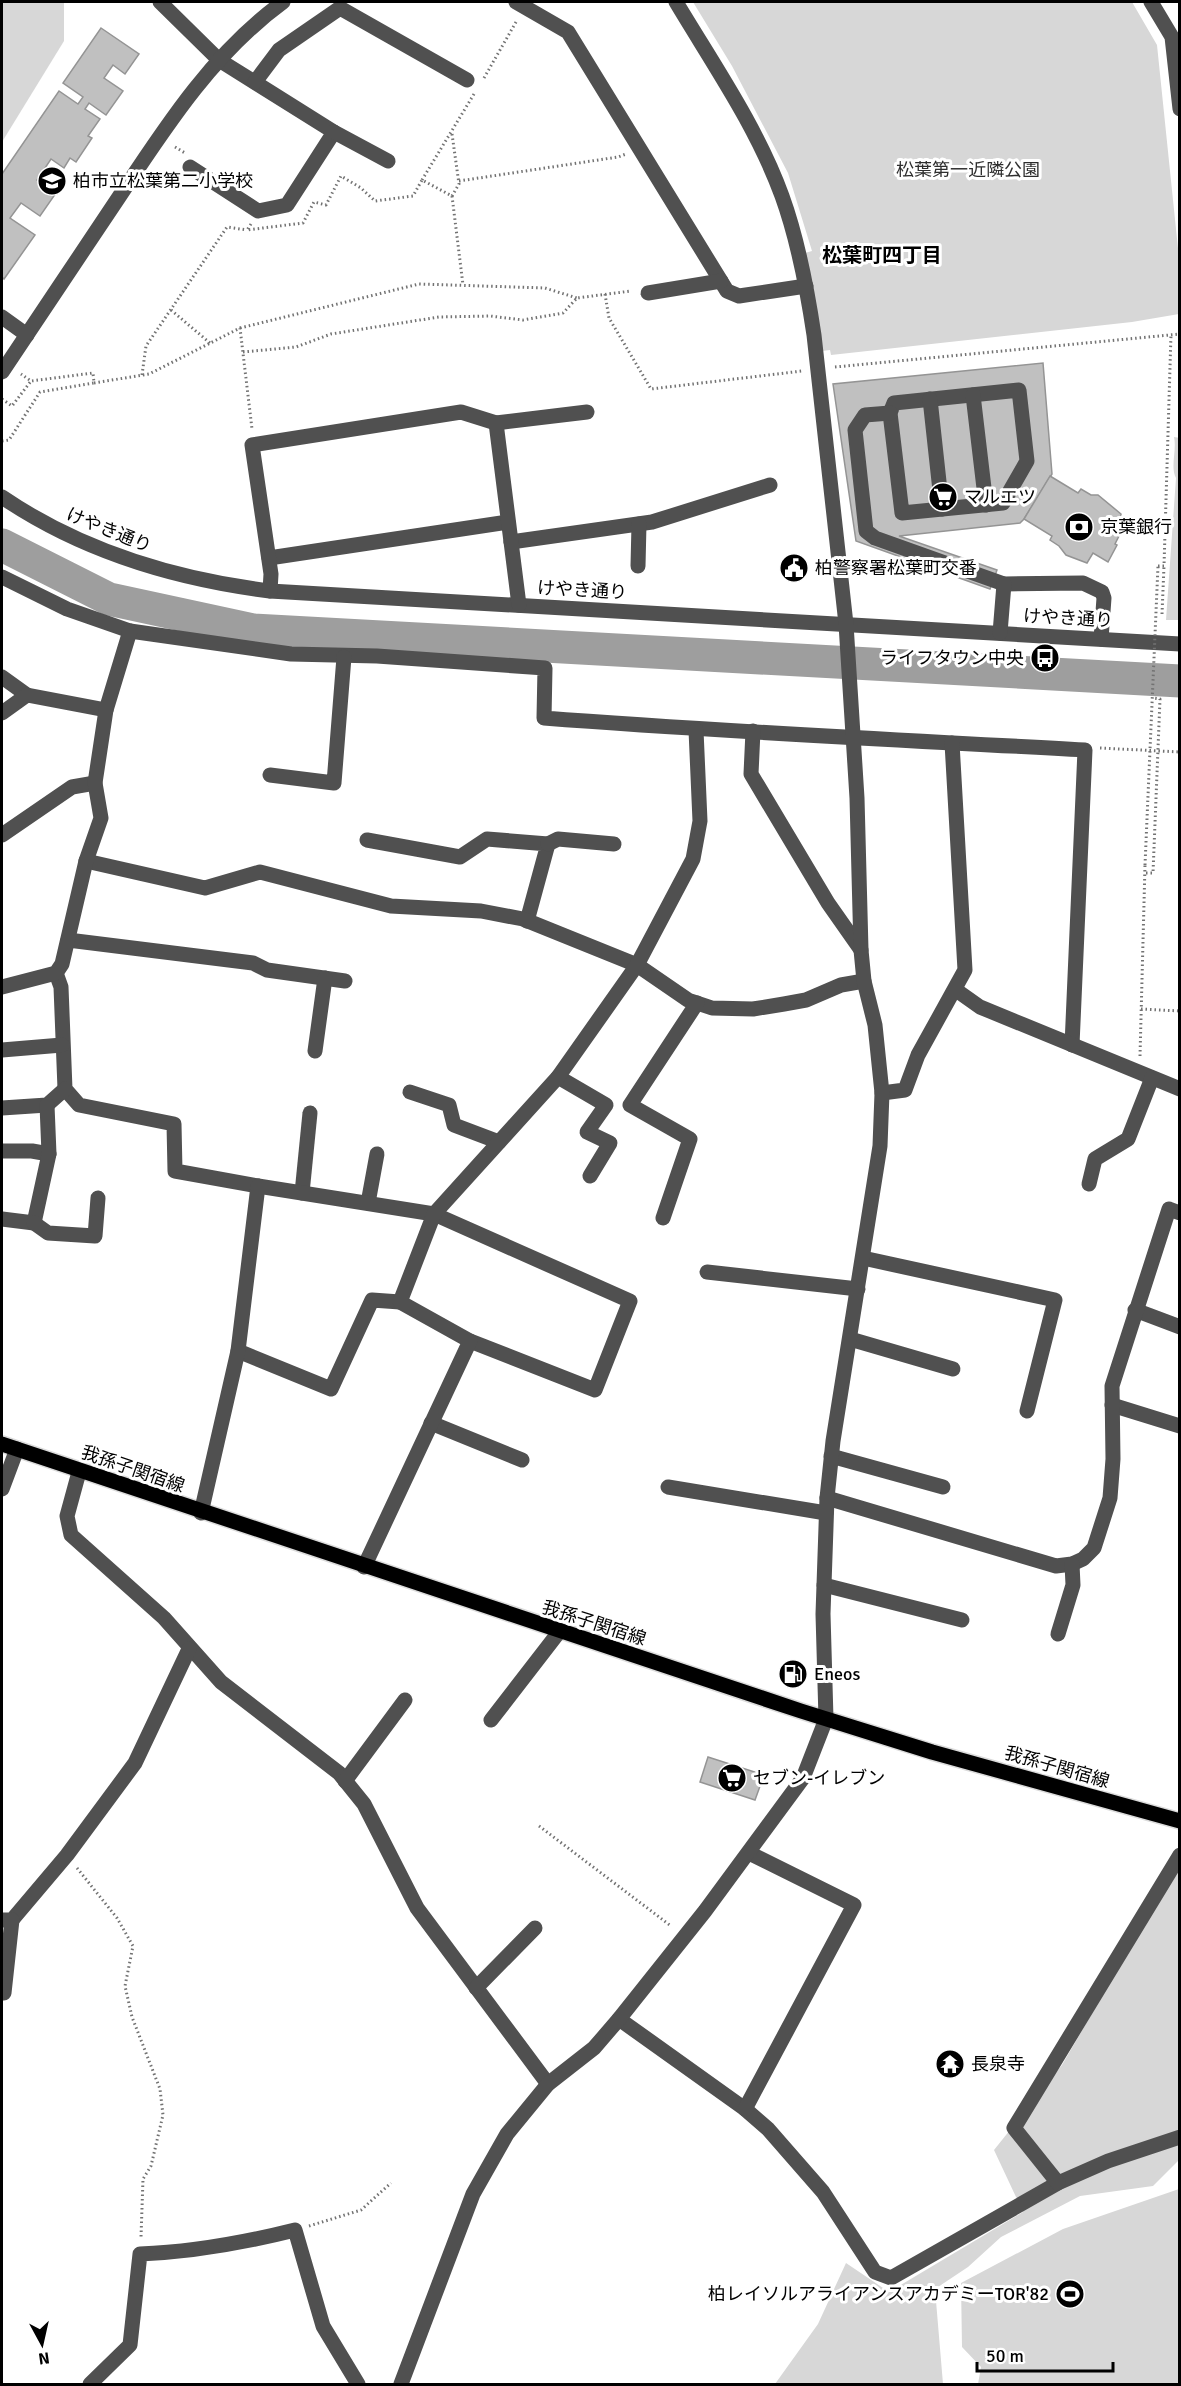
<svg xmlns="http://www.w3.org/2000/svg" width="1181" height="2386" font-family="Signika,'Noto Sans JP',sans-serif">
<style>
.green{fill:#d7d7d7}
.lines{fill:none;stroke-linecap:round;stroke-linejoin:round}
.river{stroke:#9e9e9e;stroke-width:33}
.building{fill:#c0c0c0;stroke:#949494;stroke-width:1.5}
.major-casing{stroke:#dbdbdb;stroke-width:18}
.path{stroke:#727272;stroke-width:3;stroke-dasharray:1.5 3;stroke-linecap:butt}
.minor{stroke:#505050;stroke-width:15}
.major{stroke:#000;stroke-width:15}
.path-bridge{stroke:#727272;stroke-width:3;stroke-dasharray:1.5 3;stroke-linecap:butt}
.labels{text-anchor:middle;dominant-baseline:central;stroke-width:6;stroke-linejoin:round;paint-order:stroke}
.park-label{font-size:18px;fill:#2e2e2e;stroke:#fff}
.poi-label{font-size:18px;fill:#000;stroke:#fff;text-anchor:start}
.street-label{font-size:18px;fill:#000;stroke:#fff}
.neighbourhood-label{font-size:20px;font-weight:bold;fill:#000;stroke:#fff}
</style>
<rect width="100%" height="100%" fill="#fff"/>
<g class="green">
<polygon points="2,2 64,2 64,41 2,142"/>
<polygon points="693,2 1132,2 1157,45 1179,258 1179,314 1132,322 831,355 830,350 822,351 805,253 812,251 788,173 732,66"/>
<path d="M1174,437L1180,438L1179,620H1166L1176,478C1170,467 1177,450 1174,437Z"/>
<polygon points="1179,1864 1179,2160 1153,2186 1080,2196 1001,2237 968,2267 935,2289 943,2384 775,2384 818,2324 846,2263 889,2292 1023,2212 994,2150 1062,2065"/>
<polygon points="1179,2189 1179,2382 1176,2384 978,2384 981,2367 962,2347 961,2283 1063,2229"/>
</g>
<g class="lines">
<polyline class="river" points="2,545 109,599 253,630 1180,681"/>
</g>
<g class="building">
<polygon points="101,28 139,54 125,74 113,65 104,78 123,91 106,115 89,103 85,109 100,119 88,136 92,138 76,162 70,158 64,168 51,159 37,180 56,193 40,216 21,203 10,218 35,235 4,279 2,277 2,174 59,91 78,104 83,97 63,83"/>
<polygon points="1043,363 1052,474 1024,519 1020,523 899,536 997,570 990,589 856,541 833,384"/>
<polygon points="1050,476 1078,493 1081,489 1091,495 1098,495 1121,514 1120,534 1115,544 1117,545 1108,562 1093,553 1087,563 1066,555 1059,546 1050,540 1052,536 1024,519"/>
<polygon points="708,1757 764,1775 755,1800 700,1782"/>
</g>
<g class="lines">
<g class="major-casing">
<polyline id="major" points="2,1444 801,1711 932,1752 1180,1821"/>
</g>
<g class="path">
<polyline points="484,78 516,22"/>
<polyline points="452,134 459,184 452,196"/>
<polyline points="175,147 185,153"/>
<polyline points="158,172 169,179 174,171"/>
<polyline points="422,180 474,94"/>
<polyline points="459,181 618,157 626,154"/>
<polyline points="251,224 247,230 303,223 314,202 326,205 341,176 361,188 375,201 413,196 422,180 452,196 463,285"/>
<polyline points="605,294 609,318 651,389 802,371"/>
<polyline points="171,310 210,343"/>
<polyline points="240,328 419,284 545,288 577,298"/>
<polyline points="243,352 296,347 331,334 439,317 490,316 523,320 563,313 577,298 631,291"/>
<polyline points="835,367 1180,334"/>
<polyline points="142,375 146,346 227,227 247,230"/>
<polyline points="94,383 149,374 240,328 252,429"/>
<polyline points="2,399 12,406 31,381"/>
<polyline points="2,441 9,440 40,392 94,383 93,373 31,381 21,374"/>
<polyline points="1158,566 1164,566 1171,334"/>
<polyline points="1162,614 1164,566"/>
<polyline points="1100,748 1180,752"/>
<polyline points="1146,873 1153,873 1160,699 1153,698"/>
<polyline points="1141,1009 1180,1011"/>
<polyline points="1140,1056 1145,865"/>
<polyline points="539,1826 671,1926"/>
<polyline points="77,1868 117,1918 133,1946 125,1986 132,2017 160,2089 163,2115 151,2166 143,2179 141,2237"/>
<polyline points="309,2226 361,2210 391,2183"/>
</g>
<g class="minor">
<polyline points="160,2 219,60 334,132 287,205 258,211 190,167"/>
<polyline points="516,2 568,32 727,291 739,296 806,286"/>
<polyline points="1151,2 1172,37 1180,109"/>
<polyline points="255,82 279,50 340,8 467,80"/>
<polyline points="334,132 388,161"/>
<polyline points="648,293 721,281"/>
<polyline points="2,317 27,335"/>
<path d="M2,372C41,314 80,255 119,197C166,126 213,53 283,2"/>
<polygon points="1019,390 1027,461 1003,503 902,513 890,413 894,403"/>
<polyline points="973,395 986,505"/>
<polyline points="930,399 942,509"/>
<polyline points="890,413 865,415 855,430 866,531 875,538 1004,584 1083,583 1102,592 1104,598 1101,639"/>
<path d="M2,497C83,552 174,579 270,591L1180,644"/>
<polyline points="511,542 652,522 770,485"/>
<polyline points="269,558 508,522"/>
<polyline points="638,566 639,524"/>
<path d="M2,577L67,609L130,631L291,654L377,656L545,668L544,718C724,732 905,740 1085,750L1072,1045"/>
<polyline points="270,591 271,574 252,445 461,412 496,423"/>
<polyline points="519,605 496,423 587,412"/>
<polyline points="1000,633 1004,584"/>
<polyline points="2,677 27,695"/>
<polyline points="2,713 27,695 106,710"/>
<polyline points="753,731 751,774 828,903 861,950"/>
<polyline points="270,775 334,783 344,657"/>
<polyline points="2,835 72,787 95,783"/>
<polyline points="367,840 460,857 487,839 548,844 527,921"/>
<polyline points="548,844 558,839 614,844"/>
<polyline points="86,861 205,888 260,872 391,906 481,911 523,919 637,965 688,1000 712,1008 753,1009 784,1004 806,1000 841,985 864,981"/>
<polyline points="68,940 253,963 267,970 345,981"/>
<polyline points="56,973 61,987 65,1089 79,1105 174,1124 175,1171 258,1186"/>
<polyline points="2,987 56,973 62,964 86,861 101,818 95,783 106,710 130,631"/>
<polyline points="956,990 980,1007 1180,1089"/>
<polyline points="2,1050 62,1045"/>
<polyline points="315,1051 325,978"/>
<polyline points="558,1077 606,1105 587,1132 610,1143 590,1176"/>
<polyline points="410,1092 449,1105 454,1125 499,1142"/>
<polyline points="882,1093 905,1090 918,1055 965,970 952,743"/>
<polyline points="2,1108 47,1105 65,1089"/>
<polyline points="2,1151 32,1151 49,1154"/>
<polyline points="1089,1184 1095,1159 1128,1139 1152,1078"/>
<polyline points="302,1193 310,1113"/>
<polyline points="368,1203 377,1154"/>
<polyline points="663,1218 690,1139 630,1105 697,1003"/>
<polyline points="2,1219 34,1223 49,1154 47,1105"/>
<polyline points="34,1223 48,1233 95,1236 98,1198"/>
<polyline points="863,1258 1055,1300 1027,1411"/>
<polyline points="707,1272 858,1289"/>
<polyline points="1135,1310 1180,1327"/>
<polyline points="850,1339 953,1369"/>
<polyline points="238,1351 331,1389 372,1300 400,1302"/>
<polyline points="1112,1405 1180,1426"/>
<polyline points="431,1423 522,1460"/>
<polyline points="831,1456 943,1487"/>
<polyline points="79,1472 67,1516 71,1535 164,1618 221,1682 339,1773 364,1804 417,1908 548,2084"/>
<polyline points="668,1487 826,1513"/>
<polyline points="2,1489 17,1449"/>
<polyline points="827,1498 1056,1566 1072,1564 1083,1559 1094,1548 1110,1498 1113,1459 1112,1386 1169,1209 1180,1213"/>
<polyline points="201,1513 238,1351 258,1186 434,1214 630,1301 595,1390 470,1341"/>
<polyline points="364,1567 470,1341 400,1302 434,1214 558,1077 637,965 693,859 700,821 696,730"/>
<polyline points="824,1585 962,1620"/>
<polyline points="1058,1634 1073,1585 1072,1564"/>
<polyline points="491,1720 559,1632"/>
<polyline points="345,1781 405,1700"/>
<polyline points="2,1920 12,1920 67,1855 135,1763 189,1649"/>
<polyline points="476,1988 535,1928"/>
<polyline points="2,1993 4,1993 12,1920"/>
<polyline points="619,2019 745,2109 768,2129 823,2192 875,2272 891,2278 1058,2183 1108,2161 1180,2137"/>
<polyline points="745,2109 854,1905 749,1853"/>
<polyline points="1058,2183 1014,2128 1180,1855"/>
<path d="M90,2384L130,2345L140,2254C194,2252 243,2243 295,2230L323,2326L358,2384"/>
<path d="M401,2384L473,2194L507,2134L548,2084L594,2048L619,2019L705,1911L803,1778L826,1719L823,1614L827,1498L833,1441L880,1146L882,1093L875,1025L864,981L861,950L857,798L846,624L814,335C807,288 798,240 782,196C757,127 713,64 676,2"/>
</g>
<use href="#major" class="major"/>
<polyline class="path-bridge" points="1145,865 1158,566"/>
</g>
<defs>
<g id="school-disc" transform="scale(1.5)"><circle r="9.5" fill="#000" stroke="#fff"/><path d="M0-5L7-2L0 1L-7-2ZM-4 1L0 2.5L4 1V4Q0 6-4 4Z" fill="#fff"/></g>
<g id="supermarket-disc" transform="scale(1.5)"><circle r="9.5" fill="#000" stroke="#fff"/><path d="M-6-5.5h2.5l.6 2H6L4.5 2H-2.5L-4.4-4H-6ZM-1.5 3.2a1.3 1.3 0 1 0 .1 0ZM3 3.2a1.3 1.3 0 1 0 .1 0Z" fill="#fff"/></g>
<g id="bank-disc" transform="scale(1.5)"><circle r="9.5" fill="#000" stroke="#fff"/><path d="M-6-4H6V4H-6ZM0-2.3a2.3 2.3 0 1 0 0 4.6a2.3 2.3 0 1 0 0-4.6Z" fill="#fff"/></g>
<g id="civic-disc" transform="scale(1.5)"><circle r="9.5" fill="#000" stroke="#fff"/><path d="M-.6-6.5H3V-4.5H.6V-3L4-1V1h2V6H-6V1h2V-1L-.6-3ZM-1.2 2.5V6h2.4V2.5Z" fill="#fff"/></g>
<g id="bus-disc" transform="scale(1.5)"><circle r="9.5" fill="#000" stroke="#fff"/><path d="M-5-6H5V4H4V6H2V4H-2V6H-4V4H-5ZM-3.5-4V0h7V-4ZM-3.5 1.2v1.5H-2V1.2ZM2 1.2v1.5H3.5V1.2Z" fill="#fff"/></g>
<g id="fuel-disc" transform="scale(1.5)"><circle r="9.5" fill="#000" stroke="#fff"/><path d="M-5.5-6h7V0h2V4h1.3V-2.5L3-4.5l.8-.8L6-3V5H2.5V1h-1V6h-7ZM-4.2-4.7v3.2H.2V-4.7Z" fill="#fff"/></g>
<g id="temple-disc" transform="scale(1.5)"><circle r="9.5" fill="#000" stroke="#fff"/><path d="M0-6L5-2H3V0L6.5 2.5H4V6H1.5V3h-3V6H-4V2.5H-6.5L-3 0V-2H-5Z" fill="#fff"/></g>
<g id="stadium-disc" transform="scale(1.5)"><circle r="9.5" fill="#000" stroke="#fff"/><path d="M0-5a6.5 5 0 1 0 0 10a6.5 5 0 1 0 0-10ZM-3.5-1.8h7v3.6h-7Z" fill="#fff"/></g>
</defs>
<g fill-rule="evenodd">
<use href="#school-disc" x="52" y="181"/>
<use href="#supermarket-disc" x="943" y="497"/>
<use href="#bank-disc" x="1079" y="527"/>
<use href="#civic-disc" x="794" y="568"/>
<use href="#bus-disc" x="1045" y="658"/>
<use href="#fuel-disc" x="793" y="1674"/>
<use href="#supermarket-disc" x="732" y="1778"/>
<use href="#temple-disc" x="950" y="2064"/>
<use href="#stadium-disc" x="1070" y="2294"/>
</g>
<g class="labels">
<g class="park-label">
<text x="968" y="170">松葉第一近隣公園</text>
</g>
<g class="poi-label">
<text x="73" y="181">柏市立松葉第二小学校</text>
<text x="964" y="497">マルエツ</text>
<text x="1100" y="527">京葉銀行</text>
<text x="815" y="568">柏警察署松葉町交番</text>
<text x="1024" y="658" text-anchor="end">ライフタウン中央</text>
<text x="814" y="1674">Eneos</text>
<text x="753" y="1778">セブン-イレブン</text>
<text x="971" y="2064">長泉寺</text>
<text x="1049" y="2294" text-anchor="end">柏レイソルアライアンスアカデミーTOR'82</text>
</g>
<g class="street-label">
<text transform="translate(109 530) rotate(22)">けやき通り</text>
<text transform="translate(582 590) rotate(3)">けやき通り</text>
<text transform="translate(1068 618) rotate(3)">けやき通り</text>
<text transform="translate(133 1469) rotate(19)">我孫子関宿線</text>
<text transform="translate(594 1623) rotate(18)">我孫子関宿線</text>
<text transform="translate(1057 1767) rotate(16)">我孫子関宿線</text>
</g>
<g class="neighbourhood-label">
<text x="882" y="255">松葉町四丁目</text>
</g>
</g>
<rect width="1181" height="2386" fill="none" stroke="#000000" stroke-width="6"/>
<g transform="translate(42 2344) rotate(172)" stroke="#ffffff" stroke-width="4.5" paint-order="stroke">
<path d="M0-4.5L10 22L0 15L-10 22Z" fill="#000000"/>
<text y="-9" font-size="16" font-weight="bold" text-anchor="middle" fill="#000000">N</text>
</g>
<path d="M977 2362v9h136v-9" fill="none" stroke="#000000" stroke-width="3"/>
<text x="986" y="2362" font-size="18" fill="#000000" stroke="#ffffff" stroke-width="4.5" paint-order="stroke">50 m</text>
</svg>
